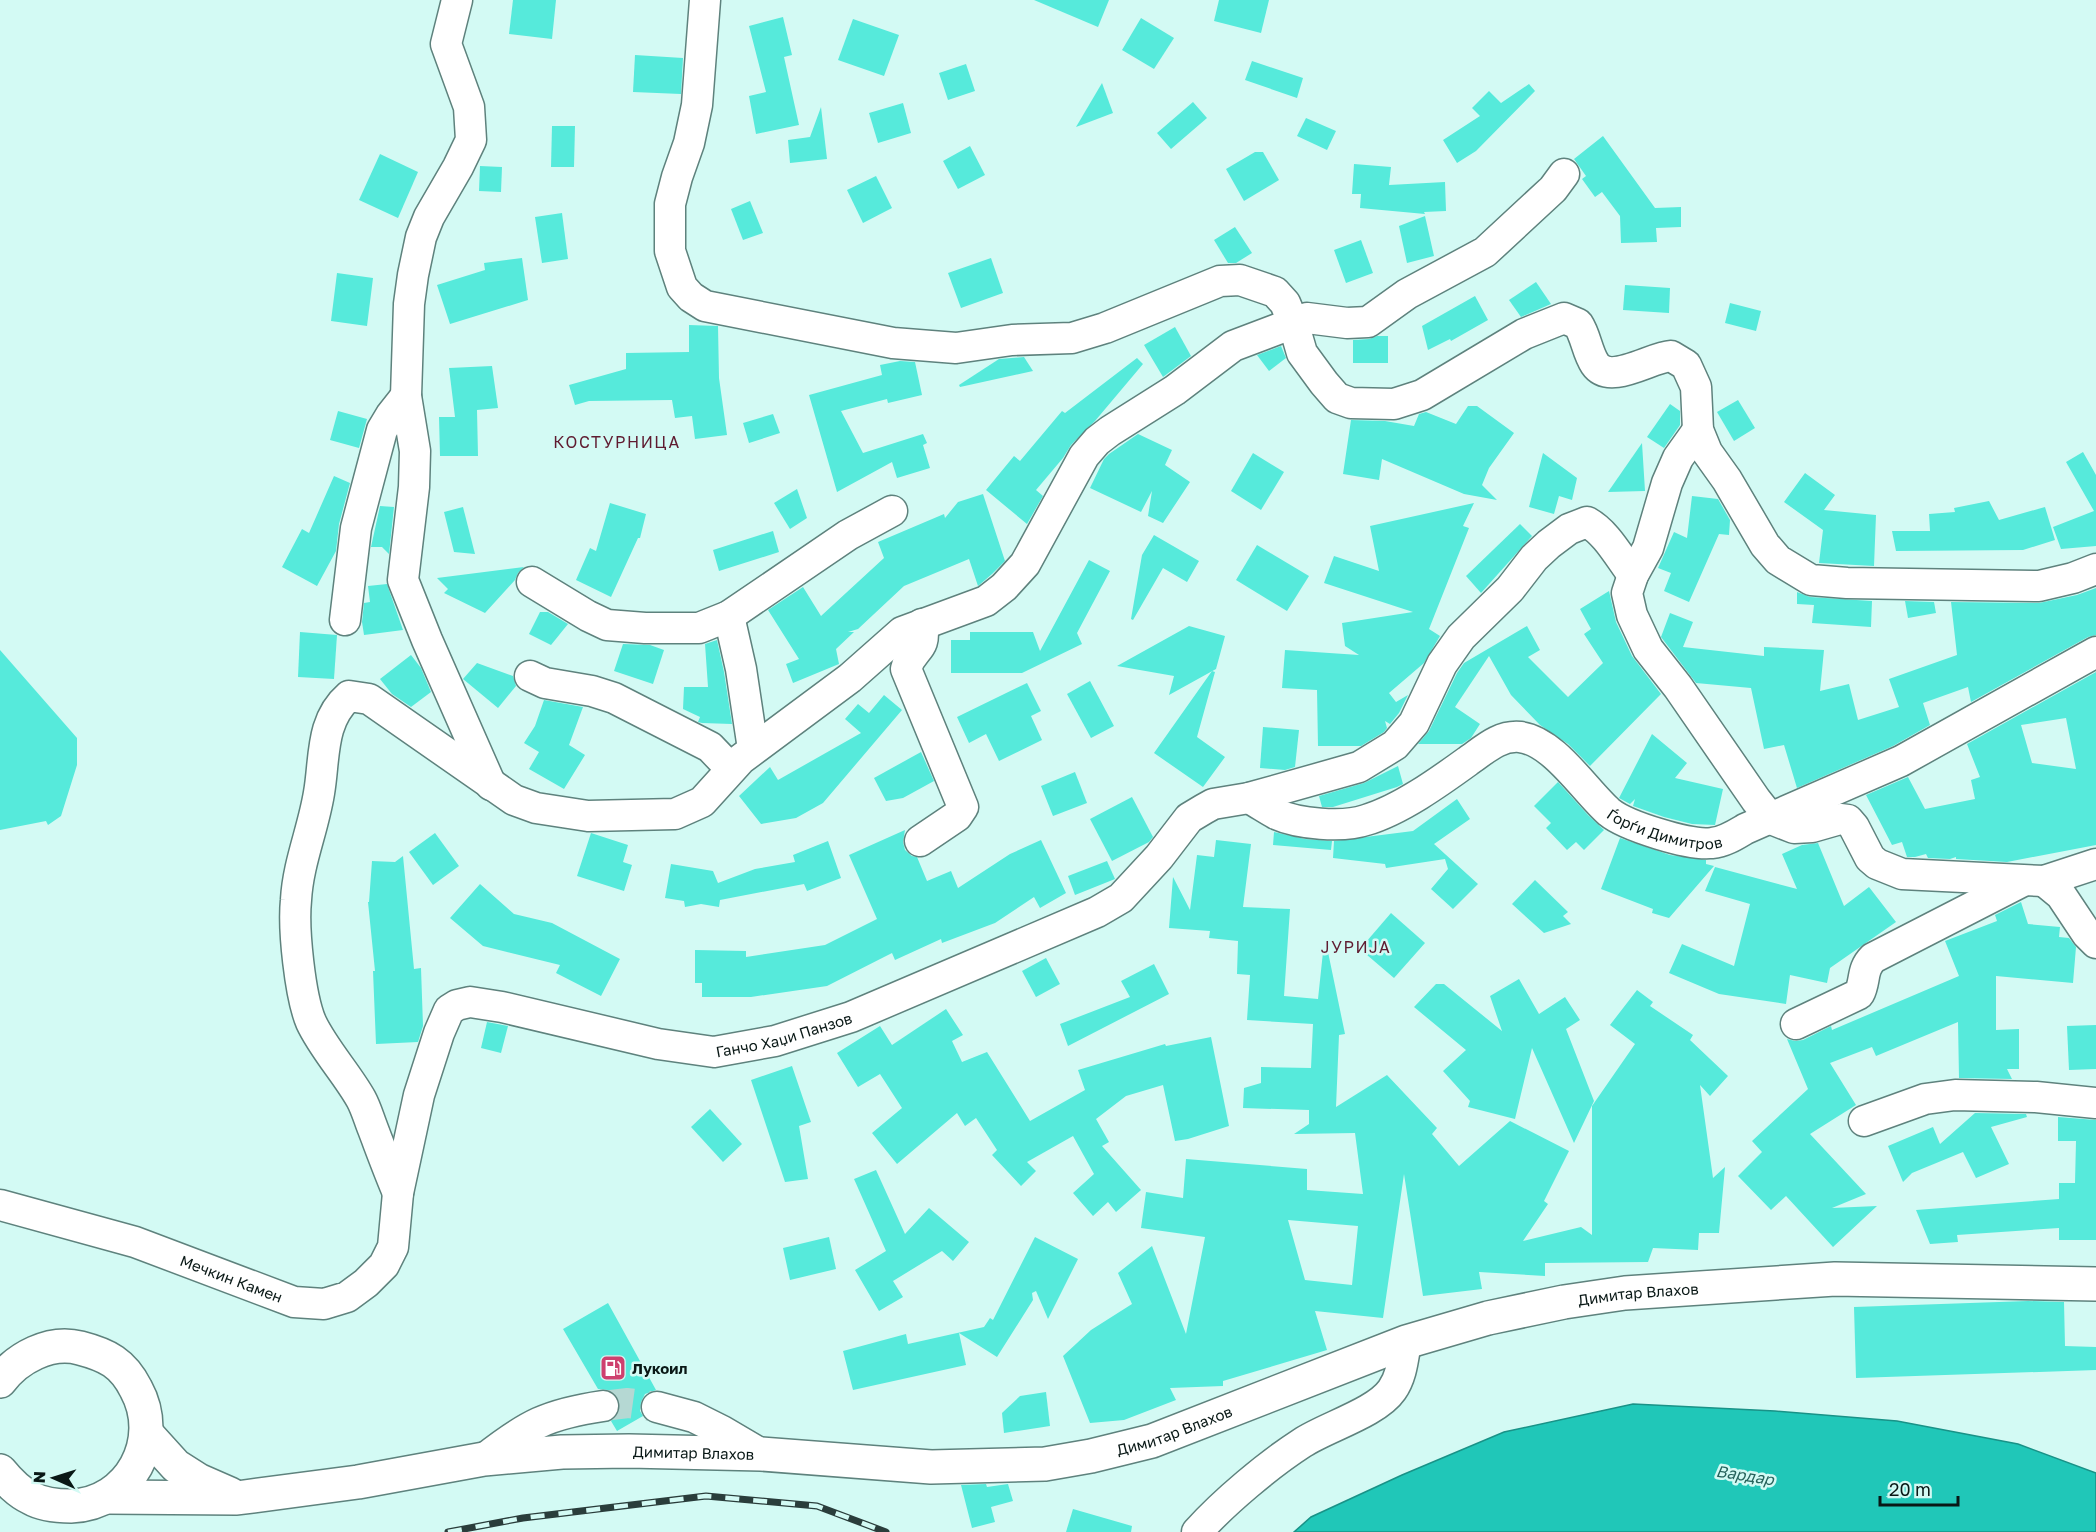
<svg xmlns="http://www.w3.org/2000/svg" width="2096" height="1532" font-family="'Golos Text',sans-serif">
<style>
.water{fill:#20c7b8;stroke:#199287;stroke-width:1.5}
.building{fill:#56eadb;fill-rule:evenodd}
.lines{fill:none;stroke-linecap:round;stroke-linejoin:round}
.minor-tunnel{stroke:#b5d8d3;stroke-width:30;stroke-dasharray:30 15;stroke-linecap:butt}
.minor-casing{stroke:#5e827d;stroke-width:33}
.major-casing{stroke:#5e827d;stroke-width:36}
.minor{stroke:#fff;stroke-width:30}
.major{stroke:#fff;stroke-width:33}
.rail-casing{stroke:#2a3d3b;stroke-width:7}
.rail{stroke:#d3faf4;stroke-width:4.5;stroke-dasharray:14;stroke-linecap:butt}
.labels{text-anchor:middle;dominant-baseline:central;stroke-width:5;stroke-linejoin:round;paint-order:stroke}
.street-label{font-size:15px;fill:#091816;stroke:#d3faf4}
.poi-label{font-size:15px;font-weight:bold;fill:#091816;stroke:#d3faf4;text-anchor:start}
.neighbourhood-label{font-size:16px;letter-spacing:1.5px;fill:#5f1b30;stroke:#d3faf4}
.water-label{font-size:16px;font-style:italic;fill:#26625b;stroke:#d3faf4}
</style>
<rect width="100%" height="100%" fill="#d3faf4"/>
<polygon class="water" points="1633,1404 1775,1411 1897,1421 2018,1444 2096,1473 2096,1532 1294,1532 1311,1517 1402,1475 1504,1432"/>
<g class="building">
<polygon points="513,0 556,0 552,39 509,34"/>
<polygon points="1034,0 1109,0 1098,27"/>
<polygon points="1219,0 1269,0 1261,33 1214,21"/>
<polygon points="783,17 792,55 784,57 799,125 756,134 749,96 766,92 749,26"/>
<polygon points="1141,18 1174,38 1154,69 1122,50"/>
<polygon points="853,19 899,35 884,76 838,60"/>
<polygon points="635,55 683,58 681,94 633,92"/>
<polygon points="1252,61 1303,78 1297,98 1245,80"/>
<polygon points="966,64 975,91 948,100 939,73"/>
<polygon points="1102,83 1113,113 1076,127"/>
<polygon points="1529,84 1535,91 1476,151 1457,163 1443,140 1480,116 1472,108 1489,91 1501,103"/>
<polygon points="1193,102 1207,118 1171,149 1157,133"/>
<polygon points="903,103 911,133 878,143 869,113"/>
<polygon points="821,107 827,159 790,163 788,140 810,137"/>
<polygon points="1306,118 1336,131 1327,150 1297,136"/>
<polygon points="552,126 575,126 574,167 551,167"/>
<polygon points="1603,136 1655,208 1681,207 1681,227 1656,228 1657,242 1621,243 1620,216 1602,192 1595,197 1582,179 1586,176 1574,159"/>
<polygon points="970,146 985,175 958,189 943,161"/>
<polygon points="1255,152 1263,152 1279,180 1244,201 1226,169"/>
<polygon points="380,154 418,172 398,218 359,200"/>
<polygon points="1354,164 1391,167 1389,185 1445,182 1446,211 1424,212 1425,214 1360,208 1361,194 1352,194"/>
<polygon points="480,166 502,167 501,192 479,191"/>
<polygon points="876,176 892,208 863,223 847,190"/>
<polygon points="750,201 763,233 743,240 731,209"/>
<polygon points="562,213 568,259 542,263 535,217"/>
<polygon points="1425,216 1434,256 1407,263 1399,226"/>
<polygon points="1235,227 1252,253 1236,263 1228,263 1214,240"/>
<polygon points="1361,240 1373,273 1346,283 1334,250"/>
<polygon points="522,258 528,300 450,324 437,285 485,270 484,263"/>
<polygon points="991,258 1003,293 961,308 948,273"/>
<polygon points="337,273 373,278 367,326 331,321"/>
<polygon points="1536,282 1551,304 1521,317 1509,300"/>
<polygon points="1625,285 1670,288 1669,313 1623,310"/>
<polygon points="1475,296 1488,320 1451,341 1450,339 1428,350 1422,326"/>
<polygon points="1730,303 1761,311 1756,331 1725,323"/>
<polygon points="689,325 718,326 719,378 727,435 695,439 692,416 675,418 672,400 589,401 575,405 569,385 626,369 626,353 689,352"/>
<polygon points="1175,327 1191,356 1163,377 1144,345"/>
<polygon points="1377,336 1388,336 1388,363 1353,363 1353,340 1369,339"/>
<polygon points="1281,346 1286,358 1269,371 1257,355"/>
<polygon points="1024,357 1033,371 960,387 959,385 999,359"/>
<polygon points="1137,358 1143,364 1095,421 1071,445 1063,458 1036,490 1043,496 1027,524 986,490 1014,456 1020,461 1062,411 1065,413"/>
<polygon points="900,361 915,362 922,395 888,403 887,399 841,411 863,453 923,434 927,443 923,445 930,468 897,478 892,462 837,492 809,395 882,375 880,365"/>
<polygon points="492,366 498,408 477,410 478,456 440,456 439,417 455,417 449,368"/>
<polygon points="1738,400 1755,428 1734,441 1717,412"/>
<polygon points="1670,404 1680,411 1680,425 1664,448 1647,437"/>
<polygon points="1468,406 1477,406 1514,433 1489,468 1482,485 1497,500 1464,494 1382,459 1379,480 1343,474 1351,420 1385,421 1414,426 1419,414 1426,412 1456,424"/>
<polygon points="338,411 367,419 359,448 330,440"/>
<polygon points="773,414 780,433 749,443 743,423"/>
<polygon points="1138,434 1172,450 1165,465 1190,482 1163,523 1148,516 1152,491 1141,512 1090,488 1104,459 1109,454"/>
<polygon points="1642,443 1645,491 1608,492"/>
<polygon points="2083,452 2096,475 2096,546 2061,549 2053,527 2094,511 2066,462"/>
<polygon points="1253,453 1284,472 1261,510 1231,491"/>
<polygon points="1543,453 1577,478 1572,500 1559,496 1554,514 1529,507"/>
<polygon points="1805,473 1835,495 1824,510 1876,515 1874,566 1819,563 1823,530 1784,502"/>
<polygon points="334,476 350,483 339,524 336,551 317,586 282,567 302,529 309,533"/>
<polygon points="797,489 807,518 790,529 774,503"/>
<polygon points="983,494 1005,561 992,574 978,586 969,559 904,586 858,629 848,632 854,632 836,649 839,664 793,683 786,664 799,659 768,610 803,587 821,616 884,558 878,542 944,514 945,518 958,502"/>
<polygon points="1692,496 1718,499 1730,520 1729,535 1719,534 1689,602 1664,591 1671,573 1658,568 1674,532 1687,538"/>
<polygon points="1989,501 1999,520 2045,507 2055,540 2023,550 1896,551 1892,531 1930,531 1929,514 1955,512 1954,508"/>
<polygon points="610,503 646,514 640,538 638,538 611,597 576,580 590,548 596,551"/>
<polygon points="1474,503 1463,526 1469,528 1429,629 1440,636 1424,663 1389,693 1396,702 1408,695 1399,713 1390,724 1385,721 1387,728 1384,732 1361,746 1318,746 1317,690 1282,688 1285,650 1359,655 1345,646 1342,623 1413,612 1324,583 1334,556 1379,571 1370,526"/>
<polygon points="380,506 394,507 389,554 382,547 371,547"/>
<polygon points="463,507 475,554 454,552 444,512"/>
<polygon points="1520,524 1532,536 1481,593 1466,576"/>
<polygon points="773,531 779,552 719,571 713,550"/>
<polygon points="1154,535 1199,561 1187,582 1163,568 1133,620 1131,619 1142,555"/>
<polygon points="1257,545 1309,576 1287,611 1236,580"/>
<polygon points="1089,560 1110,571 1077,633 1082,644 1022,673 951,673 951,640 970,640 970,632 1033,632 1040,651"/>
<polygon points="524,567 518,573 515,580 485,613 444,593 448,589 437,578"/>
<polygon points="387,584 403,630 364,635 362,622 364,603 370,602 368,586"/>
<polygon points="2096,588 2096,635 2088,637 1971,702 1968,687 1923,703 1930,725 1893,746 1797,788 1784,745 1764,749 1751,688 1696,683 1661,637 1670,613 1693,622 1683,647 1764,656 1764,647 1824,650 1820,691 1849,684 1858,720 1899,707 1889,679 1957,655 1951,602 2039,603 2077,595"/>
<polygon points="1609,591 1616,622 1632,656 1661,694 1590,766 1568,744 1540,725 1511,695 1489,656 1455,707 1480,724 1471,738 1462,744 1418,744 1429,731 1457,673 1464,663 1527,626 1540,650 1528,657 1568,697 1603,663 1584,634 1591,629 1580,609"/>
<polygon points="1797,592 1810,597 1872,601 1871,627 1812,623 1814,605 1797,604"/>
<polygon points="1905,601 1934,602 1936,613 1908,618"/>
<polygon points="540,612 548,612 568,624 551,645 529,634"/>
<polygon points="1189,626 1225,636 1216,669 1169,695 1174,676 1117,666"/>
<polygon points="300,632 337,635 334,679 298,677"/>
<polygon points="717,640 724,672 732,724 702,723 698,722 700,717 683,709 684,687 708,687 705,644"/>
<polygon points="623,644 650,645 664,650 653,684 614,671"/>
<polygon points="0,650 77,738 77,765 61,816 48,825 46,821 0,830"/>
<polygon points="411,655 421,668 431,692 411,707 392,694 380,679"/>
<polygon points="477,663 513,676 516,686 498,708 463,679"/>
<polygon points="1212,671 1215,672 1197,737 1225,757 1203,787 1154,753"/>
<path d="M2096,672V845L2007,862L1956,859V857L1950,859L1928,858L1926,854L1915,857H1907L1902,842L1892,845L1866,795L1908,777L1925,809L1975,799L1971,780L1980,777L1967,744ZM2066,718L2076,769L2032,763L2021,725Z"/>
<polygon points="1090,681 1114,726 1091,738 1067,694"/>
<polygon points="1027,683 1041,711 1031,716 1042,740 999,761 986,734 969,743 957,717"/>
<polygon points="884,695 902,710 823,803 796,818 761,824 739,796 770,767 778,780 861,733 845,719 858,704 869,713"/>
<polygon points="544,700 583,707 569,745 585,755 564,789 529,769 539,752 524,743 535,726"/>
<polygon points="1263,727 1299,730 1295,767 1285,770 1260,768"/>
<polygon points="1652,734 1687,763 1675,778 1723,789 1715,825 1692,824 1664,817 1633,806 1635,799 1630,804 1619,798"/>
<polygon points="921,752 934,781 903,798 886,801 874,778"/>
<polygon points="1398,766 1403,784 1397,787 1333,807 1322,807 1319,796 1364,783"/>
<polygon points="1075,772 1087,803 1053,816 1041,786"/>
<polygon points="1558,782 1588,815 1604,830 1584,850 1576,842 1567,850 1546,828 1551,823 1534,806"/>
<polygon points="1132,797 1153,837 1149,842 1112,861 1090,819"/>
<polygon points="1457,799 1470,819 1434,844 1478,884 1453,909 1431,889 1448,869 1445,859 1386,868 1385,864 1333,858 1334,841 1413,831"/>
<polygon points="905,830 903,842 905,850 912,856 917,857 927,881 951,871 958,888 1010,854 1041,840 1066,893 1040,908 1034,897 995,923 942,943 941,939 895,960 892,953 827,986 751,997 702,997 702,983 695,983 695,950 746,951 746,957 825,945 877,919 849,855"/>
<polygon points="1274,832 1305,839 1332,841 1331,850 1273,845"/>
<polygon points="435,833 459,866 433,885 409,852"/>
<polygon points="591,833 628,845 623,862 632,865 624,891 577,876"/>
<polygon points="1620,838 1670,855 1706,860 1706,864 1714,866 1669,918 1652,913 1653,909 1601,889"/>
<path d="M1216,840L1251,844L1243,907L1290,909L1284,996L1318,999L1323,952H1328L1345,1034L1339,1035L1336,1107L1387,1075L1437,1128L1432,1134L1459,1166L1510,1121L1569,1151L1544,1201L1548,1204L1523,1241L1581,1227L1592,1235V1106L1635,1044L1610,1025L1637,990L1653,1002L1650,1006L1693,1035L1690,1040L1728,1076L1710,1096L1700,1085L1713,1178L1725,1167L1719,1233H1699L1698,1250L1653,1248L1648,1262L1545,1263V1276L1479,1272L1482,1289L1423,1296L1404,1174L1383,1318L1315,1311L1327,1350L1223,1381V1386L1170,1388L1176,1400L1124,1420L1090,1423L1063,1356L1091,1330L1132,1304L1118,1273L1152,1246L1186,1334L1205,1237L1141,1228L1146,1192L1183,1198L1186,1159L1307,1169V1190L1363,1194L1355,1133L1294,1134L1309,1124V1110L1243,1108L1244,1088L1261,1083V1067L1311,1068L1313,1024L1247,1020L1250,975L1237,974L1238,941L1209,938L1210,931L1169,928L1173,877L1190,910L1197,855L1214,857ZM1288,1220L1358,1226L1352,1285L1305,1280Z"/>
<polygon points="828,841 841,878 807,891 804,884 720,900 719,907 701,904 685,907 684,901 665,898 671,864 713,871 718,883 755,869 795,862 793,855"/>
<polygon points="1818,843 1844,906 1869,887 1896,922 1830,968 1827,983 1790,975 1786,1004 1719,994 1669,973 1682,944 1734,966 1750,904 1705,891 1715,867 1797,889 1782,854 1802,845"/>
<polygon points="403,856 414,969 421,968 423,1026 418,1042 376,1044 373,971 375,971 368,902 369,902 372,861 395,862"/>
<polygon points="1107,861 1115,879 1075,895 1068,876"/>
<polygon points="1535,880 1568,912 1563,916 1571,924 1544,933 1512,904"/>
<polygon points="480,884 514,914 552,923 620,959 601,996 556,973 560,965 483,946 450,918"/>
<polygon points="2021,902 2028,924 2060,927 2059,937 2069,938 2076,947 2073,983 1996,976 1996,1030 2019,1029 2019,1069 2007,1069 2012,1079 1959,1078 1958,1022 1876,1056 1872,1047 1830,1063 1856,1105 1810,1134 1866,1194 1832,1208 1877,1206 1833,1247 1786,1196 1771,1210 1738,1176 1762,1152 1752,1141 1808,1089 1787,1039 1795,1041 1803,1040 1831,1026 1832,1030 1959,976 1945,941 1997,921 1995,915"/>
<polygon points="1391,913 1425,943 1394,978 1360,949"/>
<polygon points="1046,958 1060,984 1036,997 1022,971"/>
<polygon points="1154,964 1169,994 1068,1046 1060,1024 1130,997 1121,981"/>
<polygon points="1519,979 1539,1014 1565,997 1580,1020 1566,1029 1594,1101 1574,1143 1532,1048 1515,1119 1468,1107 1470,1101 1443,1071 1466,1050 1414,1007 1436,984 1444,984 1502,1031 1490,996"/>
<polygon points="946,1009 963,1035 952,1041 962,1062 987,1052 1030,1121 1085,1090 1078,1070 1165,1044 1166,1046 1211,1037 1229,1126 1188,1139 1175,1141 1163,1085 1126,1096 1096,1119 1109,1142 1102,1146 1141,1190 1116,1212 1108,1202 1093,1216 1073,1193 1094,1174 1073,1136 1027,1162 1036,1171 1021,1186 992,1155 997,1150 976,1118 965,1126 957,1113 897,1164 872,1133 902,1108 880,1074 858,1087 837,1053 880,1026 892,1045"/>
<polygon points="487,1022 508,1026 501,1053 481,1048"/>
<polygon points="2096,1025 2096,1069 2069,1070 2067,1026"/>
<polygon points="792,1066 811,1122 799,1126 808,1179 785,1182 751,1080"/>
<polygon points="710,1109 742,1144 723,1162 691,1127"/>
<polygon points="1975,1113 2026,1114 2027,1117 1991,1127 2009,1164 1976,1178 1963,1152 1912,1173 1903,1182 1888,1146 1933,1127 1940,1144"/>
<polygon points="2058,1117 2096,1120 2096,1240 2059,1240 2059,1228 1957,1235 1958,1242 1930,1244 1916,1210 2059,1199 2059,1183 2075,1183 2076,1141 2058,1141"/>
<polygon points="876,1170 905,1234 929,1208 969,1242 953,1261 942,1251 893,1281 903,1297 879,1311 855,1270 886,1251 854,1179"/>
<polygon points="829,1237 836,1269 790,1280 783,1248"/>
<polygon points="1035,1237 1078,1259 1048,1319 1036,1291 1032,1293 1033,1300 997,1357 959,1333 966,1365 853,1390 843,1351 906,1334 908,1344 984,1327 990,1318 993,1320"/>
<polygon points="2028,1301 2064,1302 2065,1346 2096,1347 2096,1370 1856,1378 1854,1307"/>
<polygon points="608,1303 656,1390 645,1394 641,1402 640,1411 643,1416 617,1431 611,1421 619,1411 620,1404 617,1396 608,1390 598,1389 563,1329"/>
<polygon points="1046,1392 1050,1426 1004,1433 1002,1413 1020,1396"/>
<polygon points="986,1484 987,1487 1008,1484 1013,1501 991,1507 995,1522 972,1528 961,1485"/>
<polygon points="1073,1509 1132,1526 1131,1532 1066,1532"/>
</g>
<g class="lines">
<polyline class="minor-tunnel" points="603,1406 628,1403 657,1407"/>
<g class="minor-casing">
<g id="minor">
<polyline points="457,0 446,44 469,107 471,140 458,167 429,217 421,237 413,275 409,304 406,396 415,451 414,487 403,580 427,640 491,785"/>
<path d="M705,0L697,105L689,143L677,177L670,204V251L682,287L691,297L705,306L893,343L956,348L1012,340L1072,338L1105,328L1220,281L1240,280L1275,292L1285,303L1293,322L1302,353L1324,383L1337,398L1351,403L1394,404L1422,395L1524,334L1564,318L1578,324C1586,336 1587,352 1595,364C1610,386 1651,357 1671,356L1686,365L1696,387L1698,430L1707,452L1727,480L1765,545L1778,560L1811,580L1847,583L2039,586L2073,578L2096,569"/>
<polyline points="1698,430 1678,458 1667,483 1648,548 1633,575 1627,593 1632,615 1648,649 1678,687 1756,800 1771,819 1794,828 1812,827 1840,819 1848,820 1854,827 1870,858 1877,864 1902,874 2044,881 2096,864"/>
<polyline points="532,582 588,616 607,625 645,628 699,628 729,616 848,535 892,511"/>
<polyline points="729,616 741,669 753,749"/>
<polyline points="345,620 356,528 382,430 391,415 406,396"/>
<polyline points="530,676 545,683 592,691 614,698 710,747 731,769"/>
<path id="s1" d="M1249,798C1258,803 1267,809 1276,814C1298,824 1343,828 1366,820C1400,810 1439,782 1468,761C1484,750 1499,735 1520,737C1554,741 1585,791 1609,812C1626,826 1690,846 1712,843C1724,842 1735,835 1745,829L1901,761L2096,652"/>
<path d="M920,841L957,816L963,807L906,669C912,646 927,653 922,624"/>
<polyline points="2044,881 2061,895 2087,934 2096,943"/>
<path d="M1796,1024L1859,994C1866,981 1861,970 1873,958L2023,881"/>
<polyline points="1864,1121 1925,1099 1955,1095 2036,1097 2096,1103"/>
<path d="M398,1193C389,1172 381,1150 373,1129C369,1119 366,1108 361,1099C347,1074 323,1048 311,1022C300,996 293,929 296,900C298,863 313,830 319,793C325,759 320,721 349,696L369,699L514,800L536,808L588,816L675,814L702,802L741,759L850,678L902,632L986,601L1004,587L1025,564L1084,456L1097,441L1110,431L1175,390L1233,346L1307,318L1347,323L1368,322L1407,294L1485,252L1553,189L1564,174"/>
<path id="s2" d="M0,1205L135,1242L294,1302L324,1304L347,1297L366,1283L384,1265L393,1247L398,1193L419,1095L439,1033L449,1010L457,1005L470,1002L502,1007L658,1044L714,1052L775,1041L851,1017L1097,912L1121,898L1159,857L1189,818L1204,809L1213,804L1249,798L1359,767L1395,745L1414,723L1442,664L1461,637L1510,589L1534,558L1549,544L1569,529L1587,522C1607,533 1619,557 1633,575"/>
<polyline points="657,1407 694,1417 722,1431 761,1454"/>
<path d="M484,1459C527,1425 548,1414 603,1406"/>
<path d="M1197,1532C1224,1502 1268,1465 1302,1443C1326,1427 1376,1413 1392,1390C1402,1376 1403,1358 1406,1342"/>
</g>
</g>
<g class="major-casing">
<g id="major">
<path d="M0,1381C17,1358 50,1340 80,1348C107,1355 123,1363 136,1389C164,1440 130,1504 71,1506C58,1506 43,1505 31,1498C18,1492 9,1482 0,1471"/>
<polyline points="147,1434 176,1466 198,1480 230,1494"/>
<path id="s3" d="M106,1497L237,1498L358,1482L484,1459L562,1452L629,1451L761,1454L931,1467L1045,1464L1091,1456L1152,1441L1406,1342L1488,1318L1564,1302L1625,1293L1835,1279L2096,1284"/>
</g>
</g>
<use href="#minor" class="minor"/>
<use href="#major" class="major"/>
<g class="rail-casing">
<polyline id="rail" points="448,1532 523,1518 706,1496 817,1506 886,1532"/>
</g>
<use href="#rail" class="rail"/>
</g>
<defs>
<g id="fuel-square" transform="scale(1.35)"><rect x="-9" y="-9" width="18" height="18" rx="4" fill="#ce406e" stroke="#d3faf4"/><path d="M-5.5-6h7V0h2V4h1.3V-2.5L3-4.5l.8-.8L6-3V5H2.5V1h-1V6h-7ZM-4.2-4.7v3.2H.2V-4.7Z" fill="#fff"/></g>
</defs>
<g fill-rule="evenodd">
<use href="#fuel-square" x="613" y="1368"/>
</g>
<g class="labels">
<g class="street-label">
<text stroke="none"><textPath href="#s1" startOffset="478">Ѓорѓи Димитров</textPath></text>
<text stroke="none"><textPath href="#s2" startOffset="1022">Ганчо Хаџи Панзов</textPath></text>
<text stroke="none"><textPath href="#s2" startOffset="243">Мечкин Камен</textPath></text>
<text stroke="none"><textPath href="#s3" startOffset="1563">Димитар Влахов</textPath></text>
<text stroke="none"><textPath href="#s3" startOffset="1077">Димитар Влахов</textPath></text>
<text stroke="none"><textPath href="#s3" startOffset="591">Димитар Влахов</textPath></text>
</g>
<g class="poi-label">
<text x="632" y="1368">Лукоил</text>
</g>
<g class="neighbourhood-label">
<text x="617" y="442">КОСТУРНИЦА</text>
<text x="1356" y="947">ЈУРИЈА</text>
</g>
<g class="water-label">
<text transform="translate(1745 1475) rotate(9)">Вардар</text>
</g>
</g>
<g transform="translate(54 1478) rotate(273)" stroke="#d3faf4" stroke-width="4.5" paint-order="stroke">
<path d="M0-4.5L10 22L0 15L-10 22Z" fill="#091816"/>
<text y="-9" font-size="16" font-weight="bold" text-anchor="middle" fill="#091816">N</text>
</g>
<path d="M1880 1496v9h78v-9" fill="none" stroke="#091816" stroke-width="3"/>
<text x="1889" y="1496" font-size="18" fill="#091816" stroke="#d3faf4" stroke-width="4.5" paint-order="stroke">20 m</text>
</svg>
